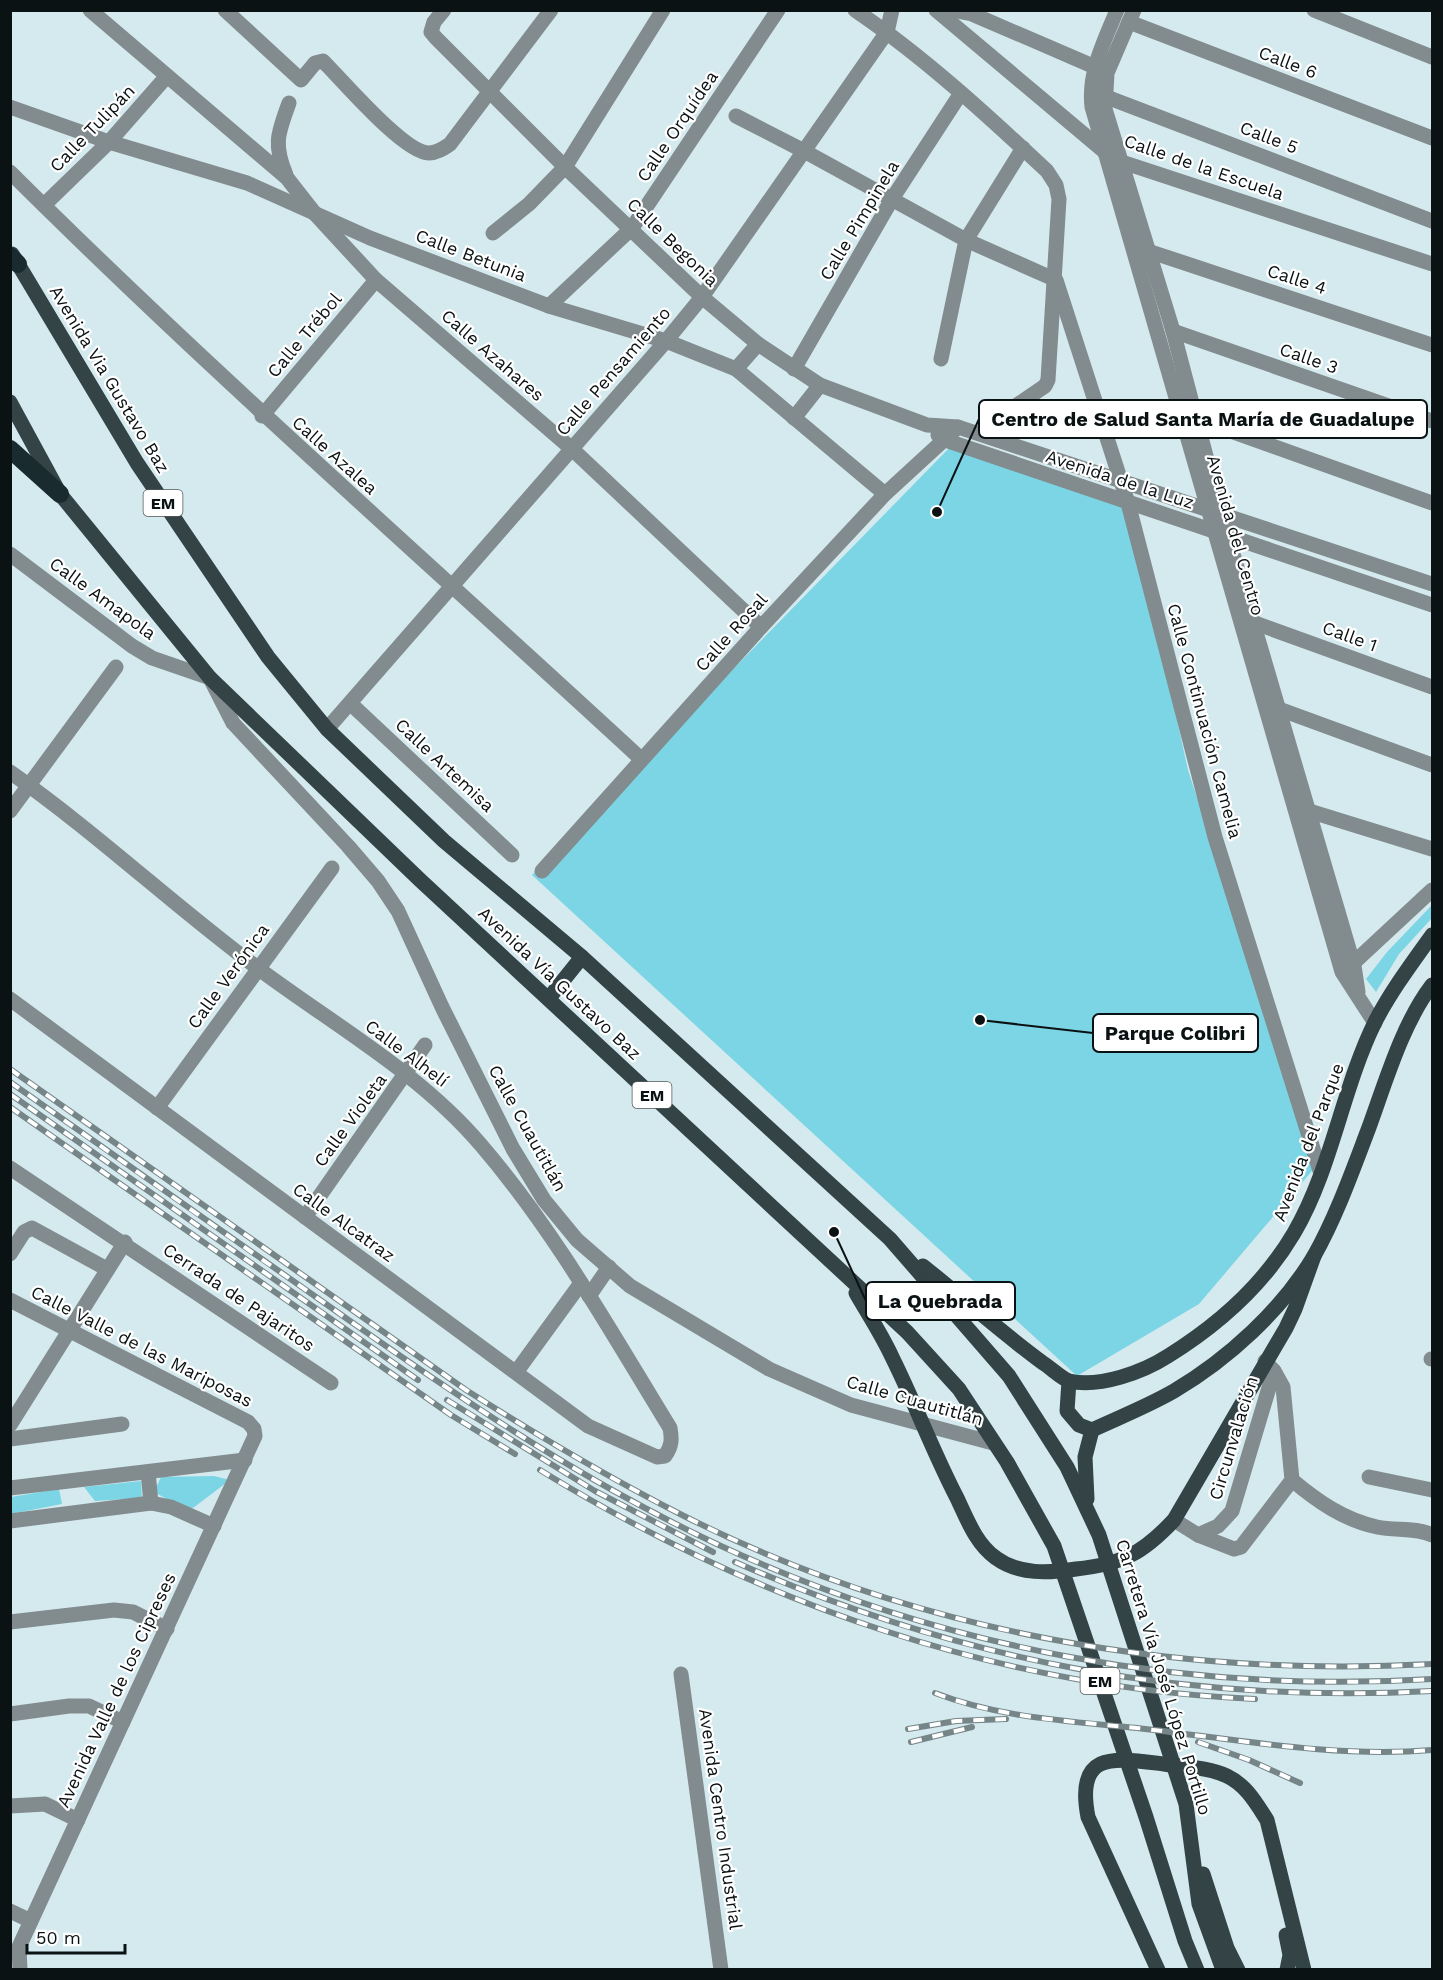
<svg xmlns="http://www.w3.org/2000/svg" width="1443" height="1980" font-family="'Work Sans',sans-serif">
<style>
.green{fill:#7cd5e4}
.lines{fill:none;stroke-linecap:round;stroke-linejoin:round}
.minor{stroke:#828b8d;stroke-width:15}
.major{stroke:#334346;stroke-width:15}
.highway{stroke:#192b2e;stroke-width:18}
.rail-casing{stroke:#768588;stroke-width:6}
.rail{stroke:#fff;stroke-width:4;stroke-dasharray:11;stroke-linecap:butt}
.labels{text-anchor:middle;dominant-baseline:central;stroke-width:4.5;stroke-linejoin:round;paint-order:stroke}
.shield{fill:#fff;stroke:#54595a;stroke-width:1.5}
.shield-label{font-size:16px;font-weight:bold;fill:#0b1214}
.street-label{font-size:18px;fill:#0b1214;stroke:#fff}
.leader{fill:none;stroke:#0b1214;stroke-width:2}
.callout-dot{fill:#0b1214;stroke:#fff;stroke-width:2}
.callout{fill:#fff;stroke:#0b1214;stroke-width:2}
.callout-label{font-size:20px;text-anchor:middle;font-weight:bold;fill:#0b1214}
</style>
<rect width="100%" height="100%" fill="#d4eaee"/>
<g class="green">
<polygon points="956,441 1131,511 1188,770 1317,1165 1199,1304 1077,1376 532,875"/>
<polygon points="1432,905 1432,918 1399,954 1376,992 1366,979 1387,952"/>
<polygon points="214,1476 230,1480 189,1511 154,1492 161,1477"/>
<polygon points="141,1481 142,1498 95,1501 84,1487"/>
<polygon points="59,1489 62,1504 11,1514 11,1497"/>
</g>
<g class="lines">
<g class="minor">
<polyline points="90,10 287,178 316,215 376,280 572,449 761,627"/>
<path d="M225,10L301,80L315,63L323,61C342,80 405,154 429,153C437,153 444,148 450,144L551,10"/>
<polyline points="444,10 434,22 431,32 436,38 565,167 702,297 758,344 820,385 927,425 958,427 1432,584"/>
<path d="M855,10C924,57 986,114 1047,171L1056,185L1059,199L1048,380L1045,386L1001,416"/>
<polyline points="936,10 1105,152 1122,162 1432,264"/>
<polyline points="952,10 972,14 1102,70"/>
<path d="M1117,10C1104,42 1088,72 1092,107L1342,972L1375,1023"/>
<polyline points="1134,10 1107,73 1105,109 1173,331 1221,513 1354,966 1358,992"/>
<polyline points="1314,10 1432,57"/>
<polyline points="1129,22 1432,138"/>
<polyline points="1096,93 1432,221"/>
<polyline points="10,107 109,142 247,183 370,238 549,306 666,341 736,369 885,494"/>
<polyline points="736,116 804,151 966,240 1056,280 1128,503 1215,837 1320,1171"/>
<path d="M10,172C214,375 430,564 641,759"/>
<path d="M286,175C273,144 278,133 289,103"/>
<polyline points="44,205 109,142 167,76"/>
<polyline points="493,233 529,204 565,167 663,10"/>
<polyline points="1148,251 1432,345"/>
<polyline points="549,306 632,228 778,10"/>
<polyline points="1173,331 1432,421"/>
<polyline points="941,359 966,240 1023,148"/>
<polyline points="736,369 758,344"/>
<polyline points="794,369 892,199 961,93"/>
<polyline points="262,416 376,280"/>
<polyline points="794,418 820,385"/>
<polyline points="1197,419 1432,503"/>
<polyline points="938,435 945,440 1432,605"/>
<polyline points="10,554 132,646 152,658 210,678 233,723 348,846 378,881 398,911 442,1007 513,1149 544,1200 577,1240 630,1286 769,1369 851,1405 993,1443"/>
<polyline points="1255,623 1432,687"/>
<polyline points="351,704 512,855"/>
<polyline points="1279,709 1432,765"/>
<polyline points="327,729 666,341 702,297 887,32 892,10"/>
<path d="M10,772C97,833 174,906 259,969C334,1025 420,1073 481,1145C555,1231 611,1332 670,1428C672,1439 672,1446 665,1456L657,1457L588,1426L10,999"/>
<polyline points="10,811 116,667"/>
<polyline points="1309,811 1432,849"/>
<polyline points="542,871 761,627 885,494 958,427"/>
<polyline points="1347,969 1432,890"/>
<polyline points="157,1108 332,868"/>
<polyline points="10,1168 331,1383"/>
<polyline points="305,1217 425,1045"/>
<polyline points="10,1254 24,1232 32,1228 107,1269"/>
<polyline points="589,1296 609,1267"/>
<polyline points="10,1300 248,1422 254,1429 255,1436 19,1947 20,1970"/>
<polyline points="1431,1359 1432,1359"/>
<polyline points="517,1371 581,1283"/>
<polyline points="10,1425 125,1242"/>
<polyline points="10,1439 122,1424"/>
<polyline points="148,1472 151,1503"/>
<polyline points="1369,1477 1432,1490"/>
<path d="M1292,1480C1317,1501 1344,1520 1377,1527C1395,1531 1416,1527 1432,1535"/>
<polyline points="10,1488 245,1460"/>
<polyline points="1174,1520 1198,1535 1234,1549 1241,1547 1292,1480 1283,1387 1274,1371 1265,1361"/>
<polyline points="10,1521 151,1503 171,1507 214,1526"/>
<polyline points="1198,1535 1218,1526 1232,1511 1274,1371"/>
<polyline points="10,1622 114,1610 133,1612 167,1629"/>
<polyline points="681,1674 721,1970"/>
<polyline points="10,1714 69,1706 89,1706 123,1722"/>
<polyline points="10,1806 45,1804 78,1820"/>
<polyline points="10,1911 31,1921"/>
</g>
<g class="major">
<polyline points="12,254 137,463 268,657 327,729 444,841 582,957 890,1239 1009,1376 1067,1467 1099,1535 1186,1804 1199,1904 1223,1970"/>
<polyline points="10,402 60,494 210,678 420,880 907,1332 959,1389 1007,1462 1054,1546 1146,1817 1185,1941 1197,1970"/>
<polyline points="549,998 582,957"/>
<path d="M923,1266C963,1298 1002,1333 1043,1363C1051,1368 1061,1378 1069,1381C1100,1388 1143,1372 1168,1356C1218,1325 1264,1284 1294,1233C1332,1168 1342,1089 1375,1022C1391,991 1412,963 1432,935"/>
<path d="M856,1293C868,1314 882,1335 892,1357C915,1403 933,1452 957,1498C967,1519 976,1544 996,1558C1019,1575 1049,1573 1076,1569C1122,1564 1142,1554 1174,1520L1286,1328L1295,1309L1314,1256"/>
<polyline points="1069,1381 1067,1411 1079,1425 1092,1430"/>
<path d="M1087,1499L1085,1457L1092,1430C1120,1417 1148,1406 1174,1391C1228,1359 1282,1310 1314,1256C1336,1217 1352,1172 1368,1130C1385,1084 1402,1024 1432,985"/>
<polyline points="1203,1874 1227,1948 1238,1970"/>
<polyline points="1286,1935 1290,1955 1287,1970"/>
<path d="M1158,1970L1088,1817C1075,1750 1114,1758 1164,1764C1184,1767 1208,1767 1227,1776C1246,1785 1256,1803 1267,1820L1304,1970"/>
</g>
<g class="highway">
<polyline points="10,256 18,264"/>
<polyline points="10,449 60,494"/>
</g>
<g class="rail-casing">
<g id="rail">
<path d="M10,1069L466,1390C537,1435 609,1478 684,1516C914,1632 1177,1678 1432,1664"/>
<path d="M10,1082C112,1154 214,1226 316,1297C446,1389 577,1479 721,1546C943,1649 1189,1694 1432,1679"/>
<polyline points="10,1094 418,1380"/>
<polyline points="10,1107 451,1415 515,1454"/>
<polyline points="447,1400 595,1491 713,1552"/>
<path d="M540,1470C756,1603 1000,1688 1255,1699"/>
<path d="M735,1562C960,1661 1187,1704 1432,1691"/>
<path d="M935,1693C1000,1718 1069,1721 1137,1728C1235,1739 1333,1758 1432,1750"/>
<polyline points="908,1729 956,1721 1006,1719"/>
<polyline points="911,1742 972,1727"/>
<polyline points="1198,1742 1249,1760 1300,1783"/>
</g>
</g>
<use href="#rail" class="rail"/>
</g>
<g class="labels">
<g class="shield">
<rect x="143.5" y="490" width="39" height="26" rx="4.5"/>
<rect x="632.5" y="1082" width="39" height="26" rx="4.5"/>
<rect x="1080.5" y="1668" width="39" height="26" rx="4.5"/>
</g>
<g class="shield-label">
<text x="163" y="503">EM</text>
<text x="652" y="1095">EM</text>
<text x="1100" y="1681">EM</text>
</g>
<g class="street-label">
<text transform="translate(1288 62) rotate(21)">Calle 6</text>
<text transform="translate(677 126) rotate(-56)">Calle Orquídea</text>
<text transform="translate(92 128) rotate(-46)">Calle Tulipán</text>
<text transform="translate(1269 137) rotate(21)">Calle 5</text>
<text transform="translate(1204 167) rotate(19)">Calle de la Escuela</text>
<text transform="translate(859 220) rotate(-59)">Calle Pimpinela</text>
<text transform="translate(673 242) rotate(44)">Calle Begonia</text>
<text transform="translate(471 255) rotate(21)">Calle Betunia</text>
<text transform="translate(1297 279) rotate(18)">Calle 4</text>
<text transform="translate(304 335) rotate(-50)">Calle Trébol</text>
<text transform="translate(493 355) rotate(41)">Calle Azahares</text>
<text transform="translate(1309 358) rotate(19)">Calle 3</text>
<text transform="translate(613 371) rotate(-49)">Calle Pensamiento</text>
<text transform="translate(110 379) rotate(59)">Avenida Via Gustavo Baz</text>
<text transform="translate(335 455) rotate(42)">Calle Azalea</text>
<text transform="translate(1120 479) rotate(18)">Avenida de la Luz</text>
<text transform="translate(1236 535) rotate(74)">Avenida del Centro</text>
<text transform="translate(103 598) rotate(36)">Calle Amapola</text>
<text transform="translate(731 632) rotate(-48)">Calle Rosal</text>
<text transform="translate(1350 636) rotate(20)">Calle 1</text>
<text transform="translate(1205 721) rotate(75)">Calle Continuación Camelia</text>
<text transform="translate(445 765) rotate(43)">Calle Artemisa</text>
<text transform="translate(228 976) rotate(-54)">Calle Verónica</text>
<text transform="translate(560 983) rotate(43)">Avenida Vía Gustavo Baz</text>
<text transform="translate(407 1053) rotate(37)">Calle Alhelí</text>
<text transform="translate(350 1120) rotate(-54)">Calle Violeta</text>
<text transform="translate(528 1128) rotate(61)">Calle Cuautitlán</text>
<text transform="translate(1308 1142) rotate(-69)">Avenida del Parque</text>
<text transform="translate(344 1222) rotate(36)">Calle Alcatraz</text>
<text transform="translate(239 1297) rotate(34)">Cerrada de Pajaritos</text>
<text transform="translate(142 1346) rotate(27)">Calle Valle de las Mariposas</text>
<text transform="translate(915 1400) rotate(16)">Calle Cuautitlán</text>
<text transform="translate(1233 1438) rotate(-73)">Circunvalación</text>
<text transform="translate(1164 1677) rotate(73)">Carretera Vía José López Portillo</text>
<text transform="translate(116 1690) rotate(-65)">Avenida Valle de los Cipreses</text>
<text transform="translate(721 1819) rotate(82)">Avenida Centro Industrial</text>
</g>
</g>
<path class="leader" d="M937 512L979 419M980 1020L1093 1033M834 1232L866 1301"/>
<g class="callout-dot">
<circle cx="937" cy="512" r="6"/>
<circle cx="980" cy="1020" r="6"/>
<circle cx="834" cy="1232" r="6"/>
</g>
<g class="callout">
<rect x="979" y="400" width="448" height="38" rx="6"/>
<rect x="1093" y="1014" width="165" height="38" rx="6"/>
<rect x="866" y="1282" width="149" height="38" rx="6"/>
</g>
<g class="callout-label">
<text x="1203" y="426">Centro de Salud Santa María de Guadalupe</text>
<text x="1175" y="1040">Parque Colibri</text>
<text x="940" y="1308">La Quebrada</text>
</g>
<rect width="1443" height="1980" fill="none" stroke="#0b1214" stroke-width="24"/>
<path d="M27 1944v9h98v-9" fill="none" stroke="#0b1214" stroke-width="3"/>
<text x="36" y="1944" font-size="18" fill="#0b1214" stroke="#ffffff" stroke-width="4.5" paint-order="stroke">50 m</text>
</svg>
